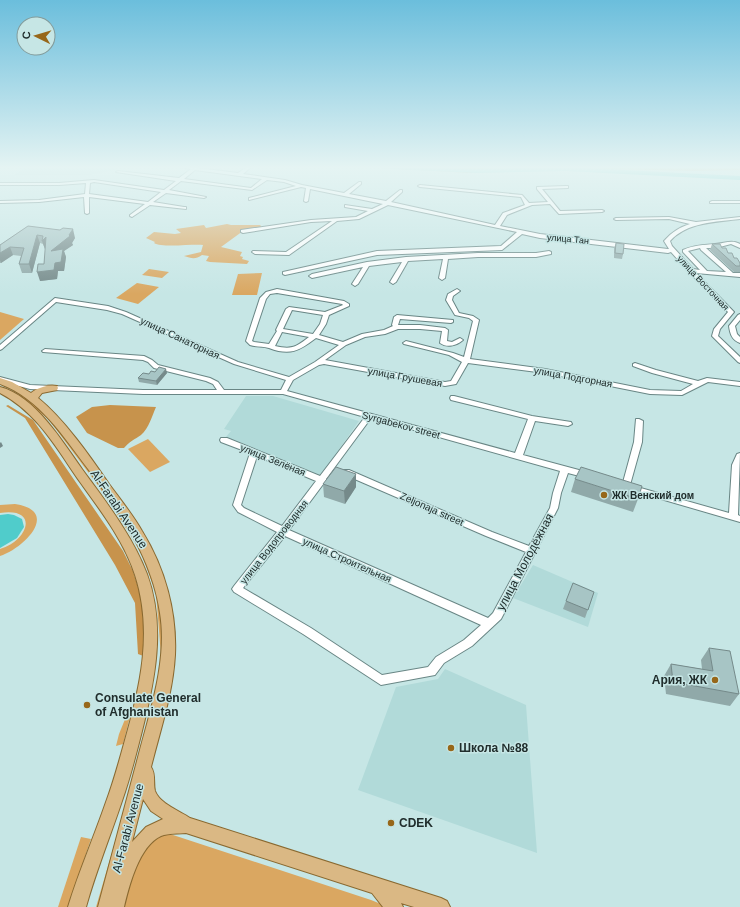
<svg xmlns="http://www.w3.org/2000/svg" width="740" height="907" font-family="Helvetica,sans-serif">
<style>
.built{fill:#b1dad9}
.green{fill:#daa761}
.forest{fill:#c7934c}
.water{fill:#50cccb}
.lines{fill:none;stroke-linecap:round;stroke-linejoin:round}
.river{fill:#50cccb;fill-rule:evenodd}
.minor-casing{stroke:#698685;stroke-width:2}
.major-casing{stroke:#896930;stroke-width:2}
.minor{fill:#fff;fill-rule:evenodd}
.major{fill:#dab884;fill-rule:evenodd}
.wall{fill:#90a9a9}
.shaded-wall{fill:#758a8a}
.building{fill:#a7c5c5;stroke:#758a8a}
.poi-dot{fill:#976719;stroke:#c6e6e5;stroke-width:1.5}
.labels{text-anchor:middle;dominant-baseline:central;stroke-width:3;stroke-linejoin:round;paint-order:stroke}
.far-street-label{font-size:9px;fill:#202d2c;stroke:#c6e6e5}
.street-label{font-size:10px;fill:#202d2c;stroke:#c6e6e5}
.poi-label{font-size:10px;font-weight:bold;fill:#202d2c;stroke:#c6e6e5;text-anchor:start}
.near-street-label{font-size:12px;fill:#202d2c;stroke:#c6e6e5}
.near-poi-label{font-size:12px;font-weight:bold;fill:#202d2c;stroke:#c6e6e5;text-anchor:start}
</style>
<rect width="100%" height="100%" fill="#c6e6e5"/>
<g class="built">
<polygon points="25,167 117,167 115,170 89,175 15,175"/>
<polygon points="246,396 273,396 359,421 321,475 225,438 231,431 224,429"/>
<polygon points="533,565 598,593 588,627 513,598"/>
<polygon points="445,669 526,705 537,853 358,790 396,687 438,679"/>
</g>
<g class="green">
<path d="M227,224L231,225H260L263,228L243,231L221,247L242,252L240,256L243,257L242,259L249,261L247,264L210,262L206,261L209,256L202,255C195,260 191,258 184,256L201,252L203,245C191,244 162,248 154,243L155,242L146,238L154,232L175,234L181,233L176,229L204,225L206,228Z"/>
<polygon points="149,269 169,272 162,278 142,275"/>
<polygon points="262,273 257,295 232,295 238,274"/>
<polygon points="137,283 159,287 138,304 116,298"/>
<polygon points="0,312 24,319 0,340"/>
<polygon points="21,394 52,419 101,483 144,548 160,592 165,655 160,691 140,770 102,907 96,907 136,770 156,691 161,656 156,593 140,550 97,484 49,420 19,395"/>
<polygon points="148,439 170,462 150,472 128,449"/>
<path d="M15,504C61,511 24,548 0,556V549C28,541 40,507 0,513V505Z"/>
<polygon points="130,707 132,709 123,744 116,746 119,734"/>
<path d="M170,834L371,900L381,904L384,907H124C130,883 134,850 158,836C161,834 166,834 170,834Z"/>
<polygon points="81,837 91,839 68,907 58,907"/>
</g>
<g class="forest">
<polygon points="361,167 740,167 740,170 694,171 562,168 510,169 471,173"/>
<polygon points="8,405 33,420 123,551 133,571 143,604 146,657 138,654 135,603 115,565 25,418 6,406"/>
<path d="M110,405L156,407C152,416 149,428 141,435C135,439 129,442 124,448H118L87,433L76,417L92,407Z"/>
</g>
<polygon class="water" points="8,514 14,515 22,519 24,527 17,538 0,548 0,515"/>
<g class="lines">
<polygon class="river" points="388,167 476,169 566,167 740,176 740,180 566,171 476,173 391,169"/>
<g class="minor-casing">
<g id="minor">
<path d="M180,167H190L238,173L247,167H251L243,174L285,180L302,185L344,193L359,182H361V184L349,194L386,201L400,190H402V192L391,202L495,225L503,213L525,205L521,197L420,187L418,186L420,185L522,195L529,203L548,202L537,189V187L566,186H568V188L542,189L560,211L602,210L604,211L602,212L559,214L550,204L532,205L507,215L500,226L540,234L668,249H669L664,241L665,240C672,232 680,227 690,224L669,219L616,220L614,219L616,218L669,217L696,222L740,217V219C716,222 687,222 670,241L672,246L693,269L700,270L683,252V250C694,245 703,245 715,244C724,244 731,239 740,244V248L731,244L716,248H706L733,273H740V277L696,273L734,312L720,329L718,336L740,357V363L738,362L712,336L714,329L728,312L689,272L671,252L668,253L540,238L522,234L502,250L377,255L285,275L283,274V272L377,251L501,246L517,232L388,205L359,219L337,221L289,255L255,254L252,252L253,251L286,252L332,221L311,222L243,233L241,232V230L311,220L356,217L368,211L345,207V205L372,209L383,204L310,189L308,201L306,202L304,201L306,188L301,187L249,200V198L296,186L284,182L267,180L252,190L181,181L169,190L206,197L204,198L166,193L153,202L184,207H186V209L150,205L132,217L130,216V215L145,204L89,197V213L87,214L85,213L84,197L39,202L0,203V201L39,200L85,194L86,183L59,185H0V183H59L94,180L164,190L176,181L116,172L118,171L179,178L191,169ZM195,170L262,179L251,188L184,179ZM94,182L161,192L148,202L89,194L90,183ZM700,248L701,250L726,272L707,271L688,251Z"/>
<polygon points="712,201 740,201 740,203 710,203 710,202"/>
<polygon points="549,251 551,252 551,254 536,257 478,257 448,259 445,278 442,280 439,278 443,259 408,261 396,282 393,284 390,282 402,262 369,266 358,284 355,286 352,284 363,267 312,278 309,276 312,274 367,262 406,257 478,253 536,253"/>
<path d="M277,289L344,301L349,304V306L329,315L326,324L319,335L343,342L362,334L384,330L393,326L392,325L394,317L397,315L453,320V322L451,323L400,319L398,325H420L445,328L448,330L447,341L452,342L460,338L463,340C456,346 447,348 440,343L442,331L420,329H398L385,334L365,337L346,345L325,360L445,382L451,381L462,362L449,355L404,344L403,343L406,341L453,353L464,357L473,321L469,318L455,315L446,300L448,294L457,289L460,291L453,296L452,300L459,313L473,316L479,320L470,359L545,369L650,390L681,391L693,384L652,373L633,366V364L635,363L656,370L698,381L707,378L740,382V386L708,382L682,395L650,394L545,373L468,363L456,384L445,386L324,364L319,365L293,380L287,391L515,453L528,419L451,400L450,398L451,396H454L532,416L571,422L572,424L568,426L535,421L523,455L590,473L591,475L587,478L568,473L561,493L558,508L501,619L472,646L444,663L435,675L381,685L303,634L234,592L232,589L234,586L277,532L238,512L233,505L250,453L221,442L220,440L221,438H227L320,476L365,417L283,394H143L30,389L0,381V377L30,385L143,390H217L213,384L206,381L154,368L148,362L143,360L43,352L42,351L45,349L144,356L152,360L158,365L210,378L218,382L224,390H281L286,380L234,364L122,314L107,310L56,302L2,349L0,350V345L55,298L108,306L126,312L238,362L289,377L315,362L339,345L316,338C299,351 290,356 269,348C263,346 256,347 250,345L246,341L260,298L266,292ZM277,293L342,304L343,305L325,312L289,307L286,309L276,330L277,331L269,344L254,342L252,341L266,299L270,294ZM292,310L323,315L320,324L313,334L283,329ZM282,332L309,337C296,347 292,350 275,346ZM371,418L560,471L553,493L550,508L529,546L492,532L349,470H343L342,472L343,474L486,536L526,552L493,613L488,618L289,530L324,483L326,482V479ZM257,456L316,481L282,526L244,508L241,505ZM285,536L481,625L464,640L436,657L428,667L382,675L311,628L243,588Z"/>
<path d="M740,314V320L735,326L737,334L740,337V343C732,340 730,334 729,326L738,315Z"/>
<polygon points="636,419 639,419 643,421 642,442 630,485 729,513 732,465 737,454 740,453 738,515 740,516 740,522 623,488 622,486 634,442"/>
</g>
</g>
<g class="major-casing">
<g id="major">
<path d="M0,378L12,382L31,393C37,388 49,384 57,386L58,388L57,390L42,393L38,398C64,419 90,456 109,484C120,499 133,515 142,531C165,568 177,612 175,655C173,693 160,731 151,767C156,774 153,783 155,791C160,804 180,811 190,818L441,898L447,901L450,907H414L401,903L403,907H383L372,893L186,833C178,834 169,833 161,836C139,846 129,886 124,907H98C111,858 124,810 137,761C149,714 168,661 160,613C152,558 120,512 88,469C63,436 40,399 0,384ZM143,799L151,811L163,819L146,827L132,842Z"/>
<path d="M0,387C35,396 62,441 82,469C106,502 132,535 147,574C166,626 155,680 142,731C136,755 130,778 122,801C110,837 96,871 86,907H68C79,871 94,837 106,802C115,778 121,754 128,729C142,679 152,627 135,575C124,541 101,511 80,482C57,449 37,412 0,393Z"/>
</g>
</g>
<use href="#minor" class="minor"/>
<use href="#major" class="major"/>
</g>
<g class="wall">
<polygon points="28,226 75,238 72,243 73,245 64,251 66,257 64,271 58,271 57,279 40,281 44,264 46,248 45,249 43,244 40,243 32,273 22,273 19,264 21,256 13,255 1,263 0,263 0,245"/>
<polygon points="616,243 623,254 622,259 614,258 614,248"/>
<polygon points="712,244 722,248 740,263 740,272 734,272 710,250"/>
<polygon points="167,373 157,385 139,382 138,378 149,374"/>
<polygon points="575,479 638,499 633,512 571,492"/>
<polygon points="323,484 356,487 345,504 324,497"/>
<polygon points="594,592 585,618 563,609 566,601"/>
<polygon points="709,648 739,694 730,706 666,694 664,676 671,664 702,669 701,660"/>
</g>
<g class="shaded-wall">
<polygon points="73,229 75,238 72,243 73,245 64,251 66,257 64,271 58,271 57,279 40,281 37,272 54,270 51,251 69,235"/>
<polygon points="37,235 40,243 32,273 29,264"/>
<polygon points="46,237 49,246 45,249 42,241"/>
<polygon points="10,247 13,255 1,263 0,260 0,253"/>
<polygon points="166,369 167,373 157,385 156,381"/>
<polygon points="1,442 3,446 0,448 0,443"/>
<polygon points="356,474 356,487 345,504 344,491"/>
</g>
<g class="building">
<polygon points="28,226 60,230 63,228 73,229 69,235 70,236 51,251 63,249 61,262 55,263 54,270 37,272 38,264 44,264 46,237 42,241 43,236 37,235 29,264 19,264 24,248 10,247 0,253 0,245"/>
<polygon points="616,243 624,244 623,254 615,253"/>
<polygon points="712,244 720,244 722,248 726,248 728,253 732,253 734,258 737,258 740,263 740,266 736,266"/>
<polygon points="159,367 166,369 156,381 138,378 143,373 149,374 151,371 155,372"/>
<polygon points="336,467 356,474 344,491 323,484"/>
<polygon points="581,467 642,486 638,499 575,479"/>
<polygon points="573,583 594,592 588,610 566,601"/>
<polygon points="709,648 730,651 739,694 673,682 671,664 713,671"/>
</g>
<linearGradient id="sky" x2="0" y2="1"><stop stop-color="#6bbedc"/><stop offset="0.57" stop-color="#e5f4f3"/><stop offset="1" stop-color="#e5f4f3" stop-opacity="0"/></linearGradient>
<rect width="740" height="294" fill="url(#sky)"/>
<g class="poi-dot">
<circle cx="604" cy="495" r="4"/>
<circle cx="715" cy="680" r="4"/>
<circle cx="87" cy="705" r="4"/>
<circle cx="451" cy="748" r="4"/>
<circle cx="391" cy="823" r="4"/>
</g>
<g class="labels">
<g class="far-street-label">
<text transform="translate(568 239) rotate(5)">улица Тан</text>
<text transform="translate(703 283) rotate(47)">улица Восточная</text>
</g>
<g class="street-label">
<text transform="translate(180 338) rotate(25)">улица Санаторная</text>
<text transform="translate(405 377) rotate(10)">улица Грушевая</text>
<text transform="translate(573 377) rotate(10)">улица Подгорная</text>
<text transform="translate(401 425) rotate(15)">Syrgabekov street</text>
<text transform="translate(273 460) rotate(22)">улица Зелёная</text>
<text transform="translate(432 509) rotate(24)">Zeljonaja street</text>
<text transform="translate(274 542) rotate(-52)">улица Водопроводная</text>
<text transform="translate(347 560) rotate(24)">улица Строительная</text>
</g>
<g class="poi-label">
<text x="612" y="495">ЖК Венский дом</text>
</g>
<g class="near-street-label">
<text transform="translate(119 509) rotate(56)">Al-Farabi Avenue</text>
<text transform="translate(525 562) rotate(-62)">улица Молодёжная</text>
<text transform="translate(128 828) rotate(-75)">Al-Farabi Avenue</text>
</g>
<g class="near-poi-label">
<text x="707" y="680" text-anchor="end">Ария, ЖК</text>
<text x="95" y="698">Consulate General<tspan x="95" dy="14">of Afghanistan</tspan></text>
<text x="459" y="748">Школа №88</text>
<text x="399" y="823">CDEK</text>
</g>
</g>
<g transform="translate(36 36) rotate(275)"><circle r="19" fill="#c6e6e5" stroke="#849c9b"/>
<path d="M0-3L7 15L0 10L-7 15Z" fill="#976719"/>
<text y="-6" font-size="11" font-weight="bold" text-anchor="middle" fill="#202d2c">С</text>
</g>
</svg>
